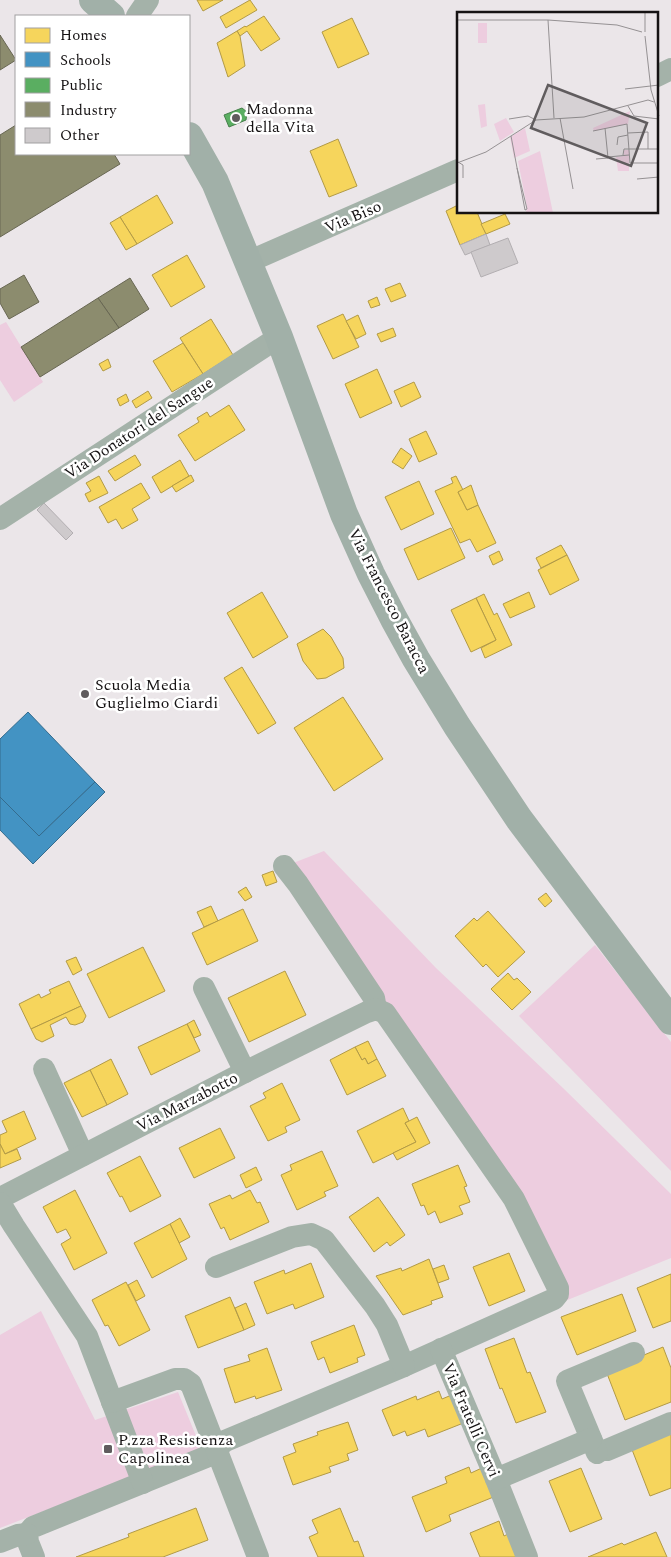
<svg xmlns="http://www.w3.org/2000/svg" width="671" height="1557" font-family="Spectral,serif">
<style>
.green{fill:#edcddf}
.homes{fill:#f6d55c;stroke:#b29a46}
.schools{fill:#4393c3;stroke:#356c8e}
.public{fill:#5aae61;stroke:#457f4a}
.industry{fill:#8c8c6e;stroke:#686753}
.building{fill:#cecacc;stroke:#b2aeb1}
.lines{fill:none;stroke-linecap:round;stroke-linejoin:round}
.street{stroke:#a4b2a9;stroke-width:22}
.secondary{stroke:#a1b0a8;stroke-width:28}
.poi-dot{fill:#605c5e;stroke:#fff;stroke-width:2}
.labels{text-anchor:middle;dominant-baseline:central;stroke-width:5;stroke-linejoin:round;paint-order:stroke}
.poi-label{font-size:16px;fill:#151213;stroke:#fff;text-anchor:start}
.street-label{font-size:16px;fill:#151213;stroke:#fff}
.inset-road{fill:none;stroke:#959193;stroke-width:1}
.view{fill:#605c5e;fill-opacity:0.15;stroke:#605c5e;stroke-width:2.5}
.inset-edge{fill:none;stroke:#151213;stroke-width:2.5}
</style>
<rect width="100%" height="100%" fill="#ebe6e9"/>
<g class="green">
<polygon points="6,322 43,382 14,402 0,380 0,325"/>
<polygon points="324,851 436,968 563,1088 671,1194 671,1258 565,1301 558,1276 288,865"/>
<polygon points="595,945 671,1042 671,1171 519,1016"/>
<polygon points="41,1311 95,1420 178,1392 201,1448 140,1474 0,1528 0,1335"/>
</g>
<g class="homes">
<polygon points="197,0 223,0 203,11"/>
<polygon points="250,0 257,10 226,28 220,17"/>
<polygon points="264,16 280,39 261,51 247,31 240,36 237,31 245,26 246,27"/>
<polygon points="352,18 369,54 338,68 322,32"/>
<polygon points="237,31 240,36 245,66 228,77 217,43"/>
<polygon points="338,139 357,186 329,197 310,151"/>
<polygon points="157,195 173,223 137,244 120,217"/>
<polygon points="458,205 458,212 477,212 486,234 460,245 446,211"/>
<polygon points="505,214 510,224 486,234 481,224"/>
<polygon points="120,217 137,244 126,250 110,223"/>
<polygon points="187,255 205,287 171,307 152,275"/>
<polygon points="400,283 406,296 391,302 385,289"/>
<polygon points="377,297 380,305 371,308 368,301"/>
<polygon points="343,314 359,347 333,359 317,326"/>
<polygon points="358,315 366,334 356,339 346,321"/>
<polygon points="211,319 233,355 203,374 180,338"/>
<polygon points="393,328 396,336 381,342 377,334"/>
<polygon points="183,343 203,374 172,392 153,361"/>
<polygon points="108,359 111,367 103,371 99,364"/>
<polygon points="377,369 392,403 360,418 345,384"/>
<polygon points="414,382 421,397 401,407 394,391"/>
<polygon points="148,391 152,398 136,408 132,401"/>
<polygon points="126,394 129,401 120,406 117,399"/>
<polygon points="229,405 245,430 195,461 178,435 199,422 197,418 207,412 210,417"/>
<polygon points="426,431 437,454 419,462 409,439"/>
<polygon points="401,448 412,456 403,469 392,462"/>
<polygon points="135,455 141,465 115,481 108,471"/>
<polygon points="180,460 189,476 161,493 152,477"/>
<polygon points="191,475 194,481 176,492 172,486"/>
<polygon points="99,476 108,493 89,502 85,494 91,491 86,483"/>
<polygon points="456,476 463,490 458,492 467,510 478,505 496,543 477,552 470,539 460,543 435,491 453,483 451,478"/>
<polygon points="419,481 434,514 401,530 385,497"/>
<polygon points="141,483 150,498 132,509 138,520 122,529 116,519 108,523 99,507"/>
<polygon points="471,485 478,505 467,510 458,492"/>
<polygon points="451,528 465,558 418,580 404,549"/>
<polygon points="561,545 567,555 541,568 536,558"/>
<polygon points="499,551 503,560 493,565 489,556"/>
<polygon points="567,555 579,580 550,595 538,570"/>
<polygon points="262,592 288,637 253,658 227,613"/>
<polygon points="529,592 535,607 510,618 503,604"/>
<polygon points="484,594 494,615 497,613 512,645 485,658 481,648 496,640 476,598"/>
<polygon points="476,598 496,640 471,652 451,610"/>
<polygon points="323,629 331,637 343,658 344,668 326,678 317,679 303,661 297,644"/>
<polygon points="242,667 276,723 258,734 224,678"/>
<polygon points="343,697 383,759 334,791 294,728"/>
<polygon points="273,871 277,882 266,886 262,875"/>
<polygon points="246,887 252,897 245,901 238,892"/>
<polygon points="546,893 552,901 545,907 538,899"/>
<polygon points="211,906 218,921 204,927 197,912"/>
<polygon points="243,909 258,941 207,965 192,933"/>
<polygon points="488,911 525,952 498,977 486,964 483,967 455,936 474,918 477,921"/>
<polygon points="143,947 165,991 109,1018 87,974"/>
<polygon points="76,957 82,970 73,975 66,961"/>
<polygon points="285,971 306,1015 249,1042 228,998"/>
<polygon points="508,973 514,980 517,978 531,992 512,1010 491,989"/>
<polygon points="69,981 81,1006 31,1029 19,1004 39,994 41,998 51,993 49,990"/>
<polygon points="81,1006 86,1016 83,1022 75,1025 70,1024 66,1017 50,1025 54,1036 42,1042 36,1039 31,1029"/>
<polygon points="194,1020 201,1035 194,1038 187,1024"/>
<polygon points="187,1024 200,1051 151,1075 138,1047"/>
<polygon points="368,1041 377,1059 368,1064 365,1058 362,1060 355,1047"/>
<polygon points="355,1047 362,1060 365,1058 368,1064 377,1059 386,1076 347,1095 330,1060"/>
<polygon points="111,1059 128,1094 107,1105 90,1070"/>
<polygon points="90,1070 107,1105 82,1117 64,1083"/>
<polygon points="282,1083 300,1120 285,1127 287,1132 268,1141 250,1106 266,1098 263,1093"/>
<polygon points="403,1108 409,1121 405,1123 416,1142 373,1163 357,1131"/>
<polygon points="24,1111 36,1139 5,1154 0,1144 0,1135 7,1132 2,1121"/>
<polygon points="417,1117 430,1143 397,1160 393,1153 416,1142 405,1123"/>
<polygon points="220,1128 235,1158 194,1178 179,1148"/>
<polygon points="0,1144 5,1154 17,1149 21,1159 0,1168"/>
<polygon points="322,1151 338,1186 324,1192 326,1196 297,1210 281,1175 292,1170 290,1165"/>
<polygon points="140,1156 161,1196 130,1212 122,1196 120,1197 107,1173"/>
<polygon points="458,1165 467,1186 464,1187 470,1202 459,1206 463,1214 440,1223 435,1211 428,1215 424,1205 421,1206 412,1184"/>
<polygon points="256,1167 262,1180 246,1188 240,1175"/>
<polygon points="75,1190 107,1253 74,1270 61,1244 71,1238 66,1229 57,1233 43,1207"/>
<polygon points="250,1190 257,1203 260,1202 269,1222 230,1240 224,1227 221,1229 209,1204 230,1195 232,1199"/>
<polygon points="378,1197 405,1235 390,1246 387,1242 374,1252 349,1217"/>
<polygon points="180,1218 190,1237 179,1243 170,1224"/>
<polygon points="170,1224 187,1259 152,1278 134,1243"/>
<polygon points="509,1253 525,1291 489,1306 473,1267"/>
<polygon points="429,1259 443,1297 431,1301 432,1304 403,1315 376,1276 401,1268 402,1271"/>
<polygon points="311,1263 324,1297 295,1309 293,1304 267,1314 254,1282 284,1270 285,1274"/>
<polygon points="444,1265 449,1279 438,1283 433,1269"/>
<polygon points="671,1274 671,1321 653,1328 637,1288"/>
<polygon points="137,1280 145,1296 136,1301 128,1285"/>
<polygon points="126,1282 150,1330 119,1346 108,1325 105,1326 92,1300"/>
<polygon points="622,1294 636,1331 577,1355 561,1317"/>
<polygon points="230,1297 244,1330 198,1348 185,1316"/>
<polygon points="246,1303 255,1325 244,1330 235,1308"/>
<polygon points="354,1325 365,1355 357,1358 358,1362 330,1373 324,1357 318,1360 311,1342"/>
<polygon points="514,1338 527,1373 530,1372 546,1412 516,1423 502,1388 500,1389 485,1349"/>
<polygon points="663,1347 671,1368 671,1402 625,1420 606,1371"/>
<polygon points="267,1348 282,1390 256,1399 255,1396 235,1403 224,1369 250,1361 248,1355"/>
<polygon points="439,1391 442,1399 454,1394 466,1422 428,1437 425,1429 407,1436 405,1431 393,1436 382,1410 416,1396 417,1400"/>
<polygon points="348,1422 358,1450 347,1454 349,1460 329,1467 331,1472 293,1485 283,1457 296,1452 293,1444 318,1435 317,1432"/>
<polygon points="671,1430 671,1488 650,1496 631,1447"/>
<polygon points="469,1467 471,1473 484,1467 496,1496 449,1515 451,1521 426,1532 412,1497 447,1483 445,1477"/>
<polygon points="581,1468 602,1519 570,1532 549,1481"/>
<polygon points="196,1508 208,1540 163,1557 76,1557 129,1537 128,1534"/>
<polygon points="340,1508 354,1542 358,1541 364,1557 318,1557 309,1537 318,1533 312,1520"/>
<polygon points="499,1521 504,1536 510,1533 525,1557 480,1557 470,1533"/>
<polygon points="656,1532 667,1557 588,1557 622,1543 624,1545"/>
</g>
<g class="schools">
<polygon points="28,712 95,782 39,836 0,797 0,739"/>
<polygon points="95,782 105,792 33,864 0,830 0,797 39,836"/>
</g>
<polygon class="public" points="242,108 247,112 246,120 229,127 224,115"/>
<g class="industry">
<polygon points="0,35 16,60 0,70"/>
<polygon points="16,125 16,154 114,154 120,164 0,237 0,135"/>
<polygon points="24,275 39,302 9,319 0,303 0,289"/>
<polygon points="130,278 149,309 119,328 98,298"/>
<polygon points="98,298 119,328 40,377 21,347"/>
</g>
<g class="building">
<polygon points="486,234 490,245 465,255 460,245"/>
<polygon points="508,238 518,263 481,277 471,252"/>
<polygon points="44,503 73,533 66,540 37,510"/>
</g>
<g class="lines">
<g class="street">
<polyline points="137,16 148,0"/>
<polyline points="657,76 671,69"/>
<polyline points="248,262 458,170"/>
<polyline points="0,519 279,337"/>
<polyline points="284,866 298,884 374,998 376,1009"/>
<polyline points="204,988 245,1072"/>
<polyline points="44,1069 83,1155"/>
<polyline points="0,1198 245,1072 367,1012 376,1009 385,1013 514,1199 558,1288 558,1294 554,1299 404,1366 225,1441 206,1457 33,1527 27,1534 28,1542 34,1557"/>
<polyline points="0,1203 14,1226 87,1336 143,1483"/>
<polyline points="216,1267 292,1237 311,1234 324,1240 375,1306 387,1325 404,1366"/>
<polyline points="441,1349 496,1479 527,1557"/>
<polyline points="112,1402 175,1379 184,1379 191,1384 258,1557"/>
<polyline points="607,1450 671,1423"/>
<polyline points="597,1453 567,1381 634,1353"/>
<polyline points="496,1479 591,1439"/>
<polyline points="0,1542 18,1535 27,1534"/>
</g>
<g class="secondary">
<polyline points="93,0 111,16"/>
<polyline points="189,136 215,182 279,337 344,514 371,574 394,619 416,659 457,726 519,819 671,1021"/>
</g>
</g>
<g class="poi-dot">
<circle cx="236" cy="118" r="5"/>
<circle cx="85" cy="694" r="5"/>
<rect x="103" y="1444" width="10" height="10" rx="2.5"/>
</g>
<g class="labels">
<g class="poi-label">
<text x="246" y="109">Madonna<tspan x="246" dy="18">della Vita</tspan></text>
<text x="95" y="685">Scuola Media<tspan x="95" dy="18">Guglielmo Ciardi</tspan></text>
<text x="118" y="1440">P.zza Resistenza<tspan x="118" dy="18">Capolinea</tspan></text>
</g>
<g class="street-label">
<text transform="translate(353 217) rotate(-23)">Via Biso</text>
<text transform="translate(139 428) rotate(-33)">Via Donatori del Sangue</text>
<text transform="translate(389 601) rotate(63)">Via Francesco Baracca</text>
<text transform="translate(187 1102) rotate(-27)">Via Marzabotto</text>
<text transform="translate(471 1420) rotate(67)">Via Fratelli Cervi</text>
</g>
</g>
<g transform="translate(457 12)">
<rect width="201" height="201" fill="#ebe6e9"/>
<path d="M30,11V31H21V11ZM28,92L30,114L24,116L21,93ZM173,99L171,112L137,119L136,116ZM49,106L57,120L43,129L37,112ZM68,116L73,139L57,146L53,125ZM167,138H172V159H161L159,145L167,144ZM83,139L96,201H62L69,200L70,195L61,149Z" fill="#edcddf"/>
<path class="inset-road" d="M0,8H91L160,13L185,20M91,8L97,106M188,20V0M188,24L194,78L202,104M168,77L202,73M171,94L177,104L202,107M103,106L116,177M52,107L71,104L79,108M136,119L170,112L173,151H202M171,121L191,120V137M54,124L68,198L70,197L60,156M160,133L161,125L171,123M166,143L167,137H202M151,145L172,143M139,147L151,146L148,116M1,150L6,153V166M0,151L29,140L79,108L127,105L191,88L197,90M180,167L202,165"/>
<path class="view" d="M91,73L190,111L174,154L74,116Z"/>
<rect width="201" height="201" class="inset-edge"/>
</g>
<rect x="15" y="15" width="175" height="140" fill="#ffffff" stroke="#a1a0a1"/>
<rect x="25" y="28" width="25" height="15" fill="#f6d55c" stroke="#a1a0a1"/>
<text x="60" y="40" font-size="15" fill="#151213">Homes</text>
<rect x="25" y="52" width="25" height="15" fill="#4393c3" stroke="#a1a0a1"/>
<text x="60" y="65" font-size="15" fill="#151213">Schools</text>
<rect x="25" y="78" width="25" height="15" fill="#5aae61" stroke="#a1a0a1"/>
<text x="60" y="90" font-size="15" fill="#151213">Public</text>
<rect x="25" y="102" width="25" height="15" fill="#8c8c6e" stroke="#a1a0a1"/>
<text x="60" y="115" font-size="15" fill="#151213">Industry</text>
<rect x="25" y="128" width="25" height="15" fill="#cecacc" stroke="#a1a0a1"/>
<text x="60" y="140" font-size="15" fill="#151213">Other</text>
</svg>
